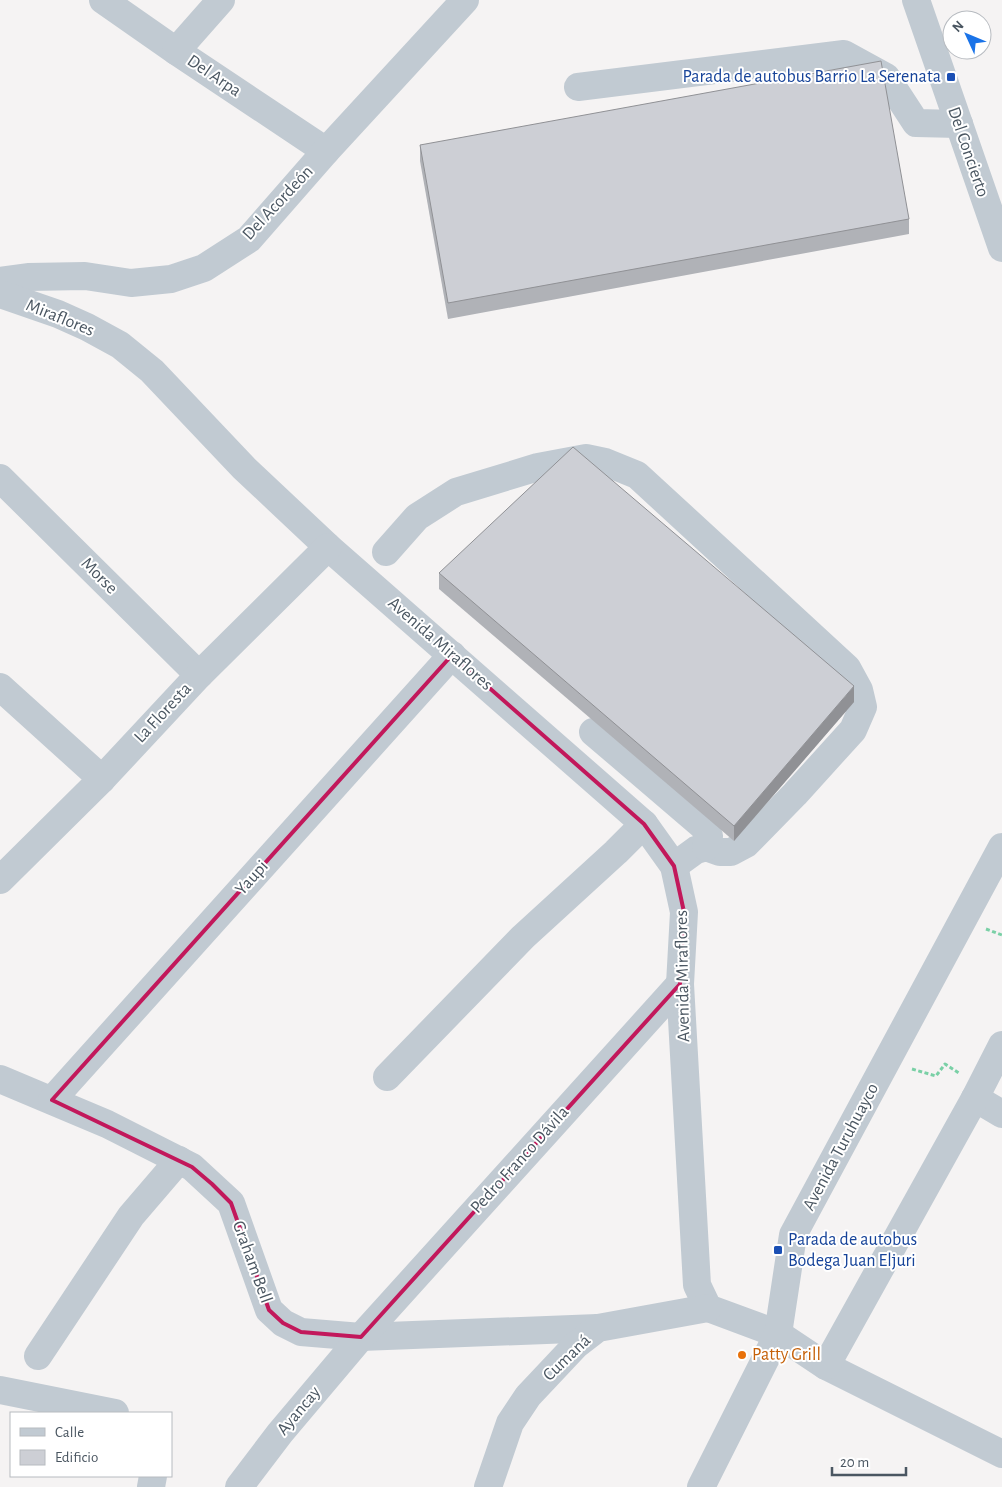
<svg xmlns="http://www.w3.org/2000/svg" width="1002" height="1487" font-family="'Alegreya Sans',sans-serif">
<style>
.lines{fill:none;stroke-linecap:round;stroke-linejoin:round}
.path{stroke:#7ad0a6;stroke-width:3;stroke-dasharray:4 2.5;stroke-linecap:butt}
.minor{stroke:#c1cad2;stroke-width:28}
.wall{fill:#b0b2b7}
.shaded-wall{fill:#909195}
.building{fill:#cdcfd5;stroke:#909195}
.marked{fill:none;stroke:#c2185b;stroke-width:4;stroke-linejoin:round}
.transit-dot{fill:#1a4fb4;stroke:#fff;stroke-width:2}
.food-dot{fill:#e8710a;stroke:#fff;stroke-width:2}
.labels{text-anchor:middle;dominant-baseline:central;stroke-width:4;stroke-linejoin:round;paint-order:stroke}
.street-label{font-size:18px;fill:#4a5661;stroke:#fff}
.transit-label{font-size:18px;fill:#164399;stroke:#fff;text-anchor:end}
.food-label{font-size:18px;fill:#c56008;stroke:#fff;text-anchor:start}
</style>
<rect width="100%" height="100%" fill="#f5f3f3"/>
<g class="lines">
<g class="path">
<polyline points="986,929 1002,935"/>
<polyline points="912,1069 936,1076 945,1064 959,1073"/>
</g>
<g class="minor">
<polyline points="103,0 176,51 326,151"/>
<polyline points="916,0 1002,248"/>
<polyline points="176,51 221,0"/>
<polyline points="578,87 844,54 886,77 916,123 959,124"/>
<polyline points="0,281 28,277 85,276 131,283 171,279 204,268 249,239 326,151 465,0"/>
<polyline points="0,294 58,314 87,327 120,345 152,371 244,468 328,547 644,824 674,866 684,912 680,984 697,1285 708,1308 778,1334 826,1366 1002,1454"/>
<polyline points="0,478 199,675"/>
<polyline points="386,552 417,517 456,492 538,467 586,458 605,462 637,475 847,668 859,690 863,707 853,730 795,794 746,844 731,852 720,852 706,847 696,850 674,866"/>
<polyline points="0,687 102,779"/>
<polyline points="593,732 703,826 709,836 706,847"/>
<polyline points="0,880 102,779 199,675 328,547"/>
<polyline points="387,1077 523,937 616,852 644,824"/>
<polyline points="0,1079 107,1124 192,1167 231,1203 269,1310 283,1323 301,1332 361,1337 598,1328"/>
<polyline points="975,1098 1002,1114"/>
<polyline points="52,1100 452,655"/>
<polyline points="38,1356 131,1216 179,1160"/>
<polyline points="826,1366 975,1098 1002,1045"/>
<polyline points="0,1390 115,1413"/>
<polyline points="151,1487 153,1476"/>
<polyline points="239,1487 280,1433 361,1337 680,984"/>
<polyline points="488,1487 510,1423 528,1396 576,1345 598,1328 708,1308"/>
<polyline points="701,1487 778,1334 793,1235 1002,847"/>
</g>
</g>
<g class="wall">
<polygon points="420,145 909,219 909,234 448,319 420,161"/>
<polygon points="439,573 854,702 734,841 439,589"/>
</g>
<polygon class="shaded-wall" points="854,686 854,702 734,841 734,826"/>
<g class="building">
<polygon points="881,61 909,219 448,303 420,145"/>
<polygon points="573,447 854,686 734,826 439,573"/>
</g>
<path class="marked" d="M452,655L644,824L674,866L684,912L680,984L361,1337L301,1332L283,1323L269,1310L231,1203L212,1184L192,1167L52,1100Z"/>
<g class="transit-dot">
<rect x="946" y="72" width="10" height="10" rx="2.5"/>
<rect x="773" y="1245" width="10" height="10" rx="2.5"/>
</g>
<circle class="food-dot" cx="742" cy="1355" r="5"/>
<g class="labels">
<g class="street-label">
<text transform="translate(214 76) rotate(34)">Del Arpa</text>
<text transform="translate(968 152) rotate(71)">Del Concierto</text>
<text transform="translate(278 203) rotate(-47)">Del Acordeón</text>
<text transform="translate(60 318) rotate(22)">Miraflores</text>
<text transform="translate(99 576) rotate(45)">Morse</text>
<text transform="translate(440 644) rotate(41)">Avenida Miraflores</text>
<text transform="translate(163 713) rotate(-47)">La Floresta</text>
<text transform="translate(252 878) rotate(-48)">Yaupi</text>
<text transform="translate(683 976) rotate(-91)">Avenida Miraflores</text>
<text transform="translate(841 1147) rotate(-62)">Avenida Turuhuayco</text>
<text transform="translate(520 1160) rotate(-48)">Pedro Franco Dávila</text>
<text transform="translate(252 1262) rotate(70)">Graham Bell</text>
<text transform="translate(567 1358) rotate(-44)">Cumaná</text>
<text transform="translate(299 1411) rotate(-50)">Ayancay</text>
</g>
<g class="transit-label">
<text x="941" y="77">Parada de autobus Barrio La Serenata</text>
<text x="788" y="1240" text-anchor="start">Parada de autobus<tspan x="788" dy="21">Bodega Juan Eljuri</tspan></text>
</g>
<g class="food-label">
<text x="752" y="1355">Patty Grill</text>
</g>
</g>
<rect x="10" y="1412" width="162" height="65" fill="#ffffff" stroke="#b7bbc0"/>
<rect x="20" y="1428" width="25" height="8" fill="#c1cad2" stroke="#b7bbc0"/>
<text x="55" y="1437" font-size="15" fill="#4a5661">Calle</text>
<rect x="20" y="1450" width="25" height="15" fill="#cdcfd5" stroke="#b7bbc0"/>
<text x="55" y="1462" font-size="15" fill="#4a5661">Edificio</text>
<g transform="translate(967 35) rotate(314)"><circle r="24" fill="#ffffff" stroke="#b7bbc0"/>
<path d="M0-4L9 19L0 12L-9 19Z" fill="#1a73e8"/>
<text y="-8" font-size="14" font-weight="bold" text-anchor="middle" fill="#4a5661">N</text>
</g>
<path d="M832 1467v8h74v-8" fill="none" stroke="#4a5661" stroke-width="2.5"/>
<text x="840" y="1467" font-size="15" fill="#4a5661" stroke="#ffffff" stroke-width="4" paint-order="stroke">20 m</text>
</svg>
